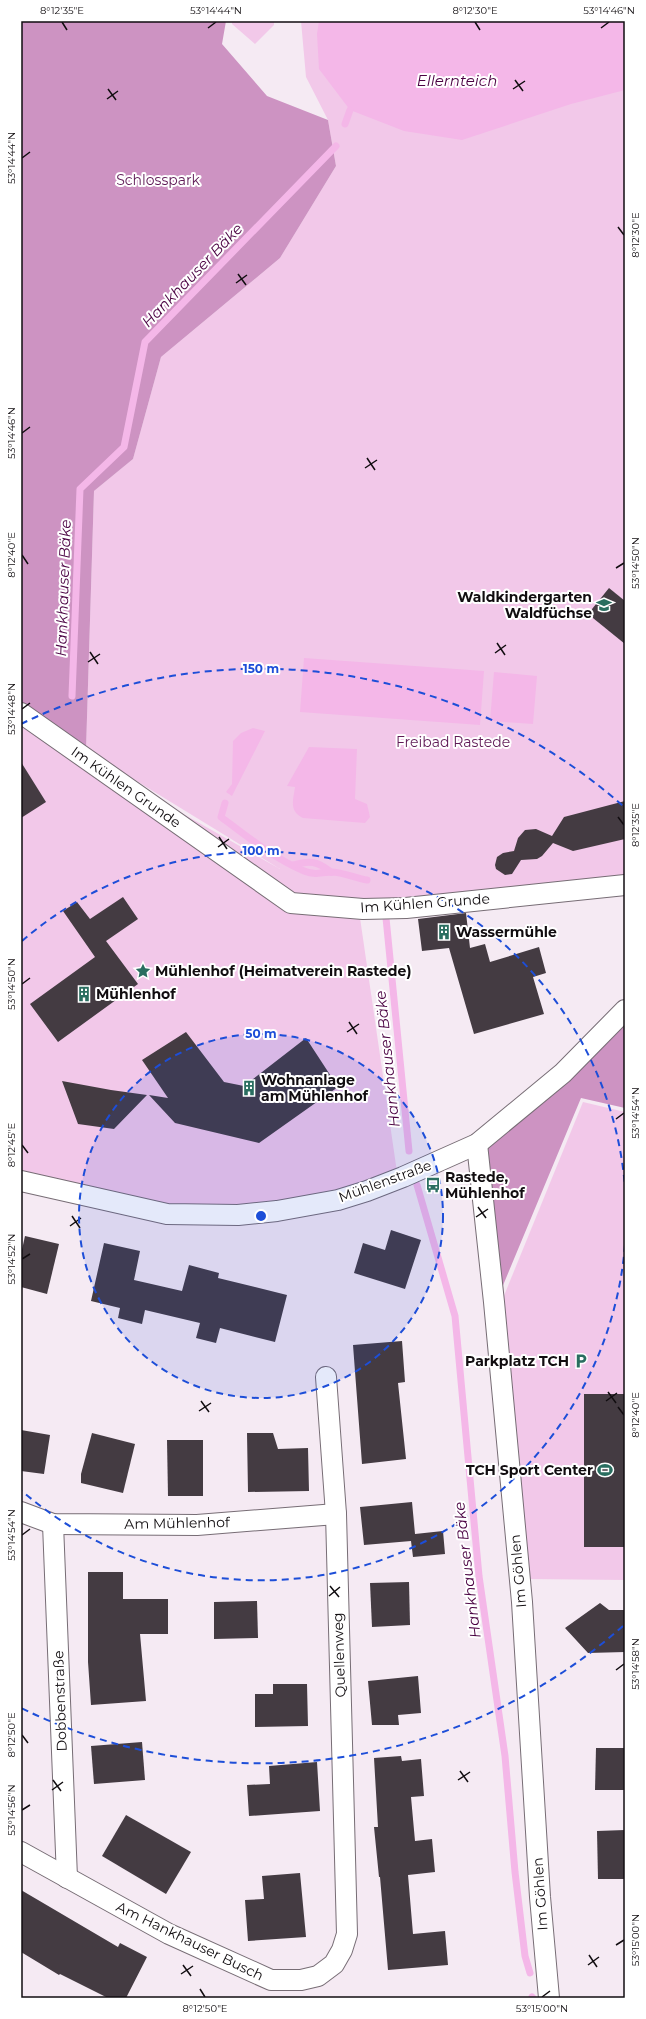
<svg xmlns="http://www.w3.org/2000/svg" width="646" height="2019" font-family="Montserrat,sans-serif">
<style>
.green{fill:#f2c8e9}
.forest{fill:#cd93c2}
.water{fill:#f4b7e8}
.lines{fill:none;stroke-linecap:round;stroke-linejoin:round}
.stream{stroke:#f4b7e8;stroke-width:7}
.building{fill:#443b42}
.minor-casing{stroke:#776d75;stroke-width:22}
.minor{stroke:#fff;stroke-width:20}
.ticks{fill:none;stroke:#110d10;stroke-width:1.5}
.ring{fill:none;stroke:#1d4ed8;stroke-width:2;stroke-dasharray:7 5}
.labels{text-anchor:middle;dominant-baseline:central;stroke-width:4;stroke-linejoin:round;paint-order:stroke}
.park-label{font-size:14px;fill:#5f1a56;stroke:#fff}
.poi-label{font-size:14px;font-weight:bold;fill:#110d10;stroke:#fff;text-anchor:start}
.street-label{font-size:14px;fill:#110d10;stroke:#fff}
.water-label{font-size:15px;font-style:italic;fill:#4b0343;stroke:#fff}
.centre{fill:#1d4ed8;stroke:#fff;stroke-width:2}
.ring-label{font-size:12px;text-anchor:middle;font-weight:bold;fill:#1d4ed8;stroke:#fff;stroke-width:4;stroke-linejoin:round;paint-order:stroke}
.neatline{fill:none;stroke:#110d10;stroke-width:1.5}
.ticks-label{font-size:10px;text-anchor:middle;fill:#110d10}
</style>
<rect width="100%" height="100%" fill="#f5eaf3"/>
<g class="green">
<polygon points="232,21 274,21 274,25 255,44 232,24"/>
<polygon points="301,21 625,21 625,881 359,911 397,1172 367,1191 238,1215 21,1181 21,713 83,757 280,869 86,750 94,491 133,459 161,357 280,258 336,166 328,120 306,77"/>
<polygon points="583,1102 625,1112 625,1580 526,1579 501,1303"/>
</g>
<g class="forest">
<polygon points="21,21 226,21 222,44 267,96 328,120 336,166 280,258 161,357 133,459 94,491 86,750 21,708"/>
<polygon points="625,1017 625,1108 581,1098 499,1295 484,1148"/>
</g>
<g class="water">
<polygon points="319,21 625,21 625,90 571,104 462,140 404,131 350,110 319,69 317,34"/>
<polygon points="304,658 484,671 480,725 300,712"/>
<polygon points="494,672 537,676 533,724 490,721"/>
<polygon points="253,728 265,731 232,796 226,792 232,784 233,741 241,733"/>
<path d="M309,747L357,749L355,799L367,804L370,817L365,823L303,818C289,811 293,801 295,787L287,786Z"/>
</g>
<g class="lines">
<g class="stream">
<polyline points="345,124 350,110"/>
<polyline points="72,696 80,489 124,447 145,342 336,146"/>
<path d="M225,803L221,817C246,836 275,859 304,871C314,875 321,873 331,872C342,872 356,878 367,880"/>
<path d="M293,865C310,860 317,861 331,872"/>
<polyline points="386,918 409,1151"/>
<polyline points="417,1185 455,1316 479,1576 505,1756 515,1872 525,1956 530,1973"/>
<polyline points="532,1997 533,1998"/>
</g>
</g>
<g class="building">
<polygon points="609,588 625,601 625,644 588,614"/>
<polygon points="21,762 46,802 21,818"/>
<polygon points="625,801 625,839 573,851 553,843 542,856 537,859 521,860 512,874 505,875 496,869 495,865 497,857 503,853 514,851 518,838 525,830 536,829 552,836 564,817"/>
<polygon points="123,897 138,919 106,941 138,984 58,1042 30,1004 95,957 63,911 77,902 90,919"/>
<polygon points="466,913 470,948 485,944 490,962 539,947 546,973 533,977 544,1014 474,1034 449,948 422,951 418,919"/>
<polygon points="186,1032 224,1082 244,1086 306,1038 338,1087 259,1143 175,1123 149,1095 168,1098 142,1060"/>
<polygon points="62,1081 111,1090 147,1095 114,1129 78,1124"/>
<polygon points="391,1230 421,1240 405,1289 354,1273 363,1243 385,1250"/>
<polygon points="25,1236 59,1244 47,1294 21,1287 21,1254"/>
<polygon points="104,1243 140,1251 134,1280 182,1291 189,1265 219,1273 218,1278 287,1295 275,1342 220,1328 216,1343 196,1338 200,1323 145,1310 142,1324 118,1318 120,1308 91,1301"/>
<polygon points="402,1341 405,1382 398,1383 406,1459 362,1464 353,1345"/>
<rect x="584" y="1394" width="41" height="153"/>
<polygon points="21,1430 50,1435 44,1474 21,1471"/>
<polygon points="92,1433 135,1444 123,1493 81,1483 81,1474"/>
<polygon points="247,1433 273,1433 278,1449 308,1448 309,1491 248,1492"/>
<polygon points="167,1440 203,1440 203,1496 168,1496"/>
<polygon points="412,1502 415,1534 443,1531 445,1554 413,1557 411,1541 364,1545 360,1507"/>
<polygon points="88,1572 123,1572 123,1599 168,1599 168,1634 140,1634 146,1701 91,1705 88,1662"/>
<polygon points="409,1582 410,1625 372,1627 370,1583"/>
<polygon points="257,1601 258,1638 214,1639 214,1602"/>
<polygon points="600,1603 609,1610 625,1610 625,1652 588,1653 565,1628"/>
<polygon points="418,1676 421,1713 398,1715 399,1725 372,1725 368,1681"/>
<polygon points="273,1684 307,1684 308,1726 255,1727 255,1694 273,1694"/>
<polygon points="142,1742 145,1780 94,1784 91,1746"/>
<polygon points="596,1748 625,1748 625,1790 595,1790"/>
<polygon points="401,1756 402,1761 421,1759 424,1796 411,1797 415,1841 432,1839 435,1872 408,1875 413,1934 445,1931 448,1965 388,1970 380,1877 379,1877 374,1827 378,1827 374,1758"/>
<polygon points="317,1762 320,1811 249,1816 247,1785 270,1784 269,1766"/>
<polygon points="126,1815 191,1852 166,1894 102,1856"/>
<polygon points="625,1830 625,1879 598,1879 597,1831"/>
<polygon points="300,1873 306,1937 248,1941 245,1900 264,1899 262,1876"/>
<polygon points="21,1890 118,1947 120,1943 147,1957 126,1998 108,1998 60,1974 59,1975 21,1952"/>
</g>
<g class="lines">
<g class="minor-casing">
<g id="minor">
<polyline points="21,713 291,903 363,909 406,908 625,885"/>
<polyline points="477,1144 494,1302 522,1602 540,1897 549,1998"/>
<polyline points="21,1181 167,1214 238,1215 277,1211 338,1200 367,1191 403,1177 477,1144 563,1073 625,1010"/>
<polyline points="21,1512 53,1524 197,1525 336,1514"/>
<polyline points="53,1524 67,1878"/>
<polyline points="21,1852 169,1934 271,1980 301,1980 318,1976 334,1964 342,1950 347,1934 336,1514 326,1377"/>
</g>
</g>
<use href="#minor" class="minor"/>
</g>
<path class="ticks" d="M62,22L67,30M475,22L480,30M208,28L216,22M601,28L609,22M515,80L523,91M108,89L116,100M513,89L525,81M107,99L118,91M22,158L30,152M618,227L624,235M238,274L246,285M236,283L247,275M22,433L30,427M367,458L375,470M365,468L377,460M22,555L28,564M616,568L624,563M497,643L505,655M90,652L98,664M495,653L506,645M88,662L100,654M22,709L30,703M618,817L624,825M219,837L227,849M218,847L229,839M22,984L30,978M349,1022L357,1034M347,1032L359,1024M616,1119L624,1113M22,1145L28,1153M478,1207L486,1218M72,1216L80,1228M476,1217L488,1209M70,1226L81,1218M22,1259L30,1254M608,1392L616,1403M201,1401L209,1412M606,1401L617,1393M618,1407L624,1415M199,1411L211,1403M22,1535L30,1529M330,1586L339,1597M329,1596L340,1587M616,1670L624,1664M22,1735L28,1743M460,1771L468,1782M53,1780L61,1791M458,1780L470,1772M52,1790L63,1782M22,1810L30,1805M616,1945L624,1940M589,1955L597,1967M183,1965L191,1976M588,1965L599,1957M181,1974L193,1966M200,1989L205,1997M542,1997L550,1991"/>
<circle cx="261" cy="1216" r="182" fill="#1d4ed8" fill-opacity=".12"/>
<g class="ring">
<circle cx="261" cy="1216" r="182"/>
<path d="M625 1245A365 365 0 0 1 22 1491M22 941A365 365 0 0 1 625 1187"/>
<path d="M623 1626A547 547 0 0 1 21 1708M21 724A547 547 0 0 1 623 806"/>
</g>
<defs>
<g id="school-bare" transform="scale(1.2)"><path d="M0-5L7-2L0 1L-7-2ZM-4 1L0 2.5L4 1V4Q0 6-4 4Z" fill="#2a6e60" stroke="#fff" stroke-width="2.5" paint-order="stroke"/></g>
<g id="building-bare" transform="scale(1.2)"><path d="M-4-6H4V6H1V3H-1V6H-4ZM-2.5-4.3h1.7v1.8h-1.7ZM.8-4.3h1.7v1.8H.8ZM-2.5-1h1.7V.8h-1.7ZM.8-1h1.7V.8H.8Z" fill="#2a6e60" stroke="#fff" stroke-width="2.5" paint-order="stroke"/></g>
<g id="sight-bare" transform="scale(1.2)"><path d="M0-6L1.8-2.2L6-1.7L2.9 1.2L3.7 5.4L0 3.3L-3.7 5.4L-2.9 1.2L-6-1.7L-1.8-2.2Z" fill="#2a6e60" stroke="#fff" stroke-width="2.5" paint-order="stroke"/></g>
<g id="bus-bare" transform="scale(1.2)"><path d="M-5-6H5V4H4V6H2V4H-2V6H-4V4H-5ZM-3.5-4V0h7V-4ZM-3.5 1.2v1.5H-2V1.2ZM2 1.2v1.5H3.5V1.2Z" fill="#2a6e60" stroke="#fff" stroke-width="2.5" paint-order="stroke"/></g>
<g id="parking-bare" transform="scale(1.2)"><path d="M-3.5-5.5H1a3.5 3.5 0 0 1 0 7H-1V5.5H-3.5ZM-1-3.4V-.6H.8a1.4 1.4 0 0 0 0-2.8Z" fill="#2a6e60" stroke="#fff" stroke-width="2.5" paint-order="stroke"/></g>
<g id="stadium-bare" transform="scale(1.2)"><path d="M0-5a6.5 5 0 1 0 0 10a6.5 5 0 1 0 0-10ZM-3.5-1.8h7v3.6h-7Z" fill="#2a6e60" stroke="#fff" stroke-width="2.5" paint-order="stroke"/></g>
</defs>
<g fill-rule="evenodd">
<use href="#school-bare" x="604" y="605"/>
<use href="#building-bare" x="444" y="932"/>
<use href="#sight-bare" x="143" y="971"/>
<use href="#building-bare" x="84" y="994"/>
<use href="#building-bare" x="249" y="1088"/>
<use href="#bus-bare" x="433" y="1185"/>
<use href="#parking-bare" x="581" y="1361"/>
<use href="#stadium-bare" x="605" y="1470"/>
</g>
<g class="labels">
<g class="park-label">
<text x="158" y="180">Schlosspark</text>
<text x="453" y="742">Freibad Rastede</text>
</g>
<g class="poi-label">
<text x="592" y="597" text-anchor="end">Waldkindergarten<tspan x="592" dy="16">Waldfüchse</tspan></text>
<text x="456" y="932">Wassermühle</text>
<text x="155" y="971">Mühlenhof (Heimatverein Rastede)</text>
<text x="96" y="994">Mühlenhof</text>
<text x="261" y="1080">Wohnanlage<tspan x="261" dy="16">am Mühlenhof</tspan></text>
<text x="445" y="1177">Rastede,<tspan x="445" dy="16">Mühlenhof</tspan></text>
<text x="569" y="1361" text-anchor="end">Parkplatz TCH</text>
<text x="593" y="1470" text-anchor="end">TCH Sport Center</text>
</g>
<g class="street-label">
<text transform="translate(126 787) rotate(35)">Im Kühlen Grunde</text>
<text transform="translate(425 903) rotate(-4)">Im Kühlen Grunde</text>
<text transform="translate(385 1181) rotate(-20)">Mühlenstraße</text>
<text transform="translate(177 1523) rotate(-1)">Am Mühlenhof</text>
<text transform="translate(518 1571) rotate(-95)">Im Göhlen</text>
<text transform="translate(339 1655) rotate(-92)">Quellenweg</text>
<text transform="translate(60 1701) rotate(-92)">Dobbenstraße</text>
<text transform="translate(540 1894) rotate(-94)">Im Göhlen</text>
<text transform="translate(190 1941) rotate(26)">Am Hankhauser Busch</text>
</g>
<g class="water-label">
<text x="457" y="80">Ellernteich</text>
<text transform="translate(192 275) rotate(-46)">Hankhauser Bäke</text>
<text transform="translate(63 588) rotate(-88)">Hankhauser Bäke</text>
<text transform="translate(387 1059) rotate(-96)">Hankhauser Bäke</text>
<text transform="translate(467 1570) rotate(-97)">Hankhauser Bäke</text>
</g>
</g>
<circle cx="261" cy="1216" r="6" class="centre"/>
<g class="ring-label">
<text x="261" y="673">150 m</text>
<text x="261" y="855">100 m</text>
<text x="261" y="1038">50 m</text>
</g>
<rect width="646" height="2019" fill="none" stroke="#ffffff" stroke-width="44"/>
<rect x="22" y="22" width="602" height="1975" class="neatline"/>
<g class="ticks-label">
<text x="62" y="14">8°12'35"E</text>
<text x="216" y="14">53°14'44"N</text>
<text x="475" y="14">8°12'30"E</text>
<text x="609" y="14">53°14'46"N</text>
<text transform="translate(11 158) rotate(-90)" y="4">53°14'44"N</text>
<text transform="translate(635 235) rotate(-90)" y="4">8°12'30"E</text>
<text transform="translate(11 433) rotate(-90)" y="4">53°14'46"N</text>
<text transform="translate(11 555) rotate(-90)" y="4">8°12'40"E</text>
<text transform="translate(635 563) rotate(-90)" y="4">53°14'50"N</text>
<text transform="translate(11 709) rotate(-90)" y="4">53°14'48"N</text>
<text transform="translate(635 825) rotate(-90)" y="4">8°12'35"E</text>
<text transform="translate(11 984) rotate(-90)" y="4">53°14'50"N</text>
<text transform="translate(635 1113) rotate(-90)" y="4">53°14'54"N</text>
<text transform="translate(11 1145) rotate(-90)" y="4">8°12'45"E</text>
<text transform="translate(11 1259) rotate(-90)" y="4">53°14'52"N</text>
<text transform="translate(635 1415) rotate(-90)" y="4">8°12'40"E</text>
<text transform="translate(11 1535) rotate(-90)" y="4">53°14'54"N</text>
<text transform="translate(635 1664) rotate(-90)" y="4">53°14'58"N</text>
<text transform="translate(11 1735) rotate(-90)" y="4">8°12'50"E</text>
<text transform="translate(11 1810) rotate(-90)" y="4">53°14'56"N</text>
<text transform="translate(635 1940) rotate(-90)" y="4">53°15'00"N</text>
<text x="205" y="2012">8°12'50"E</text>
<text x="542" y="2012">53°15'00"N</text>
</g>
</svg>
